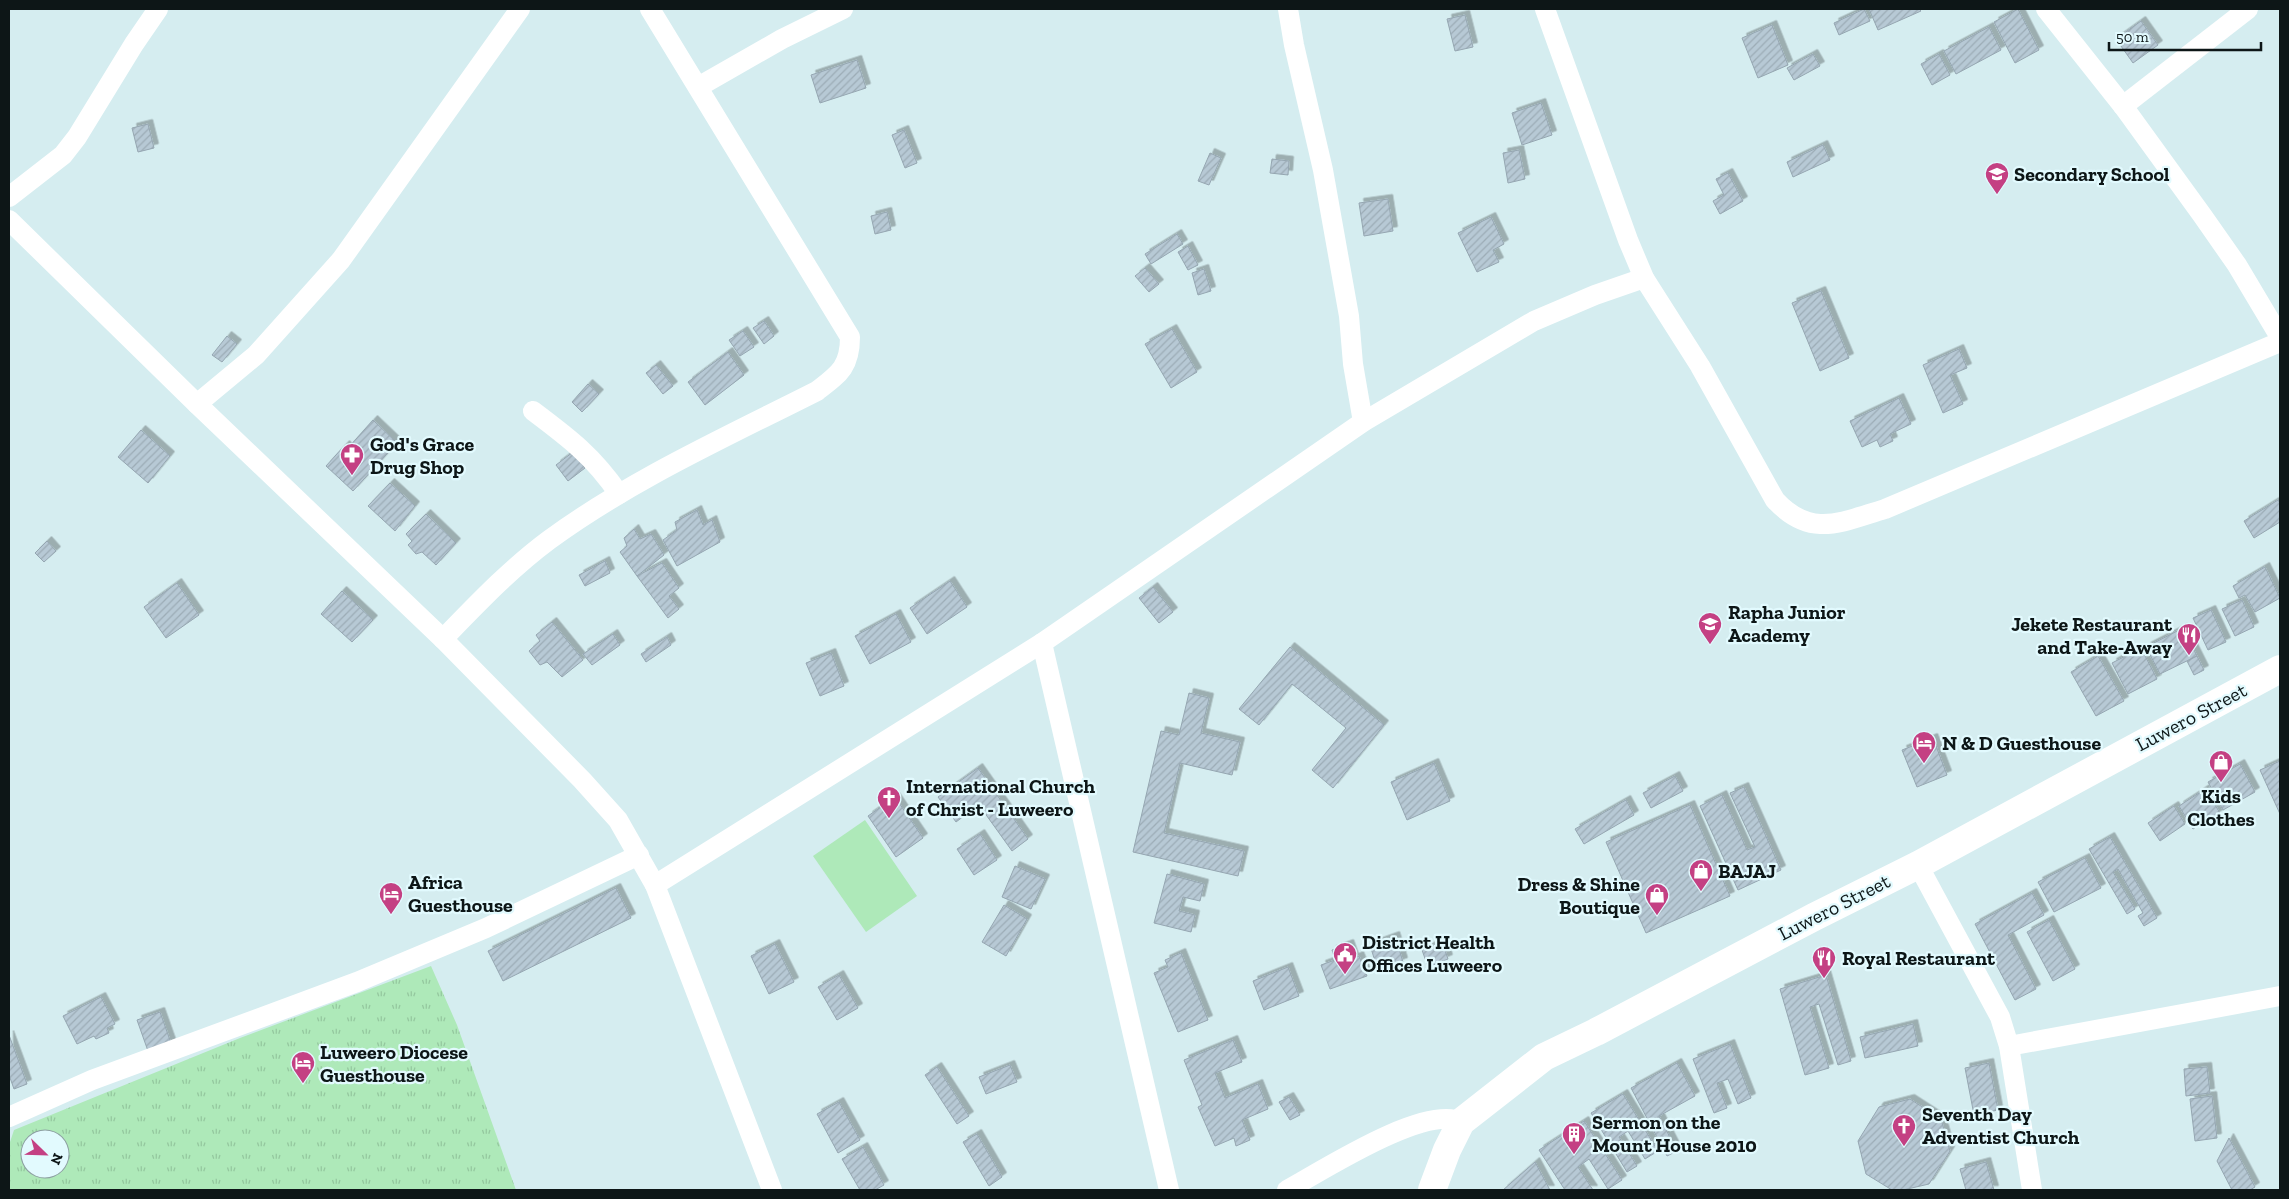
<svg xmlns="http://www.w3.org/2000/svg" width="2289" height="1199" font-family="'Zilla Slab',serif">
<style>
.grass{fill:#aee9b9}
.park{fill:url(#park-tufts);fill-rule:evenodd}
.building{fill:url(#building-hatch);stroke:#95a6b1;filter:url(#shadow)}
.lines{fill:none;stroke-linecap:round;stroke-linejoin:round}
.minor{stroke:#fff;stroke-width:20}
.secondary{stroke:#fff;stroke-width:28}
.labels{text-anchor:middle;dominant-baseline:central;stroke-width:4.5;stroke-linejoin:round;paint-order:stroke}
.poi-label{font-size:20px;font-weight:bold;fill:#0d1617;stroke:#e2fafe;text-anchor:start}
.street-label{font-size:20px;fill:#0d1617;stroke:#e2fafe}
</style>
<defs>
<pattern id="park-tufts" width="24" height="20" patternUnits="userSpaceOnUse" patternTransform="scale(1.25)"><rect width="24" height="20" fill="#aee9b9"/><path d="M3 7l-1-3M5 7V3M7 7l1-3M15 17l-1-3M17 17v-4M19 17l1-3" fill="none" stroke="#94c79e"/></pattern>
<pattern id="building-hatch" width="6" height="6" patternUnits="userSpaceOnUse" patternTransform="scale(1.25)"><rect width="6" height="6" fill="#b7c9d5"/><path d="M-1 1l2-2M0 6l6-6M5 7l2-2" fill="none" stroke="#9cacb6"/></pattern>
<filter id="shadow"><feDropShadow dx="4.5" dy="-4.5" stdDeviation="0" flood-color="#0004"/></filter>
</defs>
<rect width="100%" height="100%" fill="#d5edf0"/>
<polygon class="grass" points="865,820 917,896 866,932 813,856"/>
<path class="park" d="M431,966L457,1025L516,1190H9V1145L14,1130L240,1038ZM30,1139H60V1169H30Z"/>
<g class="building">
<polygon points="1864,9 1870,21 1839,35 1834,23"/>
<polygon points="1869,9 1919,9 1921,11 1878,30"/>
<polygon points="2018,9 2039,50 2015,63 1994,22"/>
<polygon points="1465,15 1473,47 1455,51 1447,19"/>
<polygon points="2141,21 2158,45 2133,63 2116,39"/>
<polygon points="1772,25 1788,65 1758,78 1742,38"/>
<polygon points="1989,27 2001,50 1956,74 1944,51"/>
<polygon points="1813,54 1820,66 1794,80 1787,68"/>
<polygon points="1939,54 1950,75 1932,85 1921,64"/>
<polygon points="857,60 866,88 820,103 811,75"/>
<polygon points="1541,103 1552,135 1522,145 1512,113"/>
<polygon points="148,124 154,148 138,152 132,128"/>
<polygon points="904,130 917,163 905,168 892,135"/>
<polygon points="1823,145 1830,160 1793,177 1787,162"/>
<polygon points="1519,150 1525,179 1508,183 1503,153"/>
<polygon points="1210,153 1221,158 1209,185 1198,181"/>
<polygon points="1272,159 1289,161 1288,175 1270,173"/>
<polygon points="1728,173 1743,201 1720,214 1713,201 1724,195 1716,179"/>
<polygon points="1388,199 1393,231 1364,236 1359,203"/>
<polygon points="887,212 891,230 875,234 871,216"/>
<polygon points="1491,217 1504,244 1493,250 1499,262 1477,272 1458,233"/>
<polygon points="1177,234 1183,244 1151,264 1145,254"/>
<polygon points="1188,246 1198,265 1188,270 1178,252"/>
<polygon points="1145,268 1159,284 1149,292 1135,276"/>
<polygon points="1204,269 1211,291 1198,295 1192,273"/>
<polygon points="1821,291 1849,358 1820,371 1792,303"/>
<polygon points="764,321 774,336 764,344 753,328"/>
<polygon points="1172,329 1197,372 1171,388 1145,344"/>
<polygon points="743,331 754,347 740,356 729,340"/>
<polygon points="227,336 237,344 222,362 212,355"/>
<polygon points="1959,349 1967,368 1950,375 1963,404 1943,413 1923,365"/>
<polygon points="728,352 744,375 705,405 688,382"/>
<polygon points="656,365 673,386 663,394 646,373"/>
<polygon points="588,384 599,394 582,412 572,402"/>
<polygon points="1899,398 1911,424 1890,434 1893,441 1880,447 1877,440 1862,447 1850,421"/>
<polygon points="373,420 397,443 353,491 326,466 345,445 348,448"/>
<polygon points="141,430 170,456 148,483 118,457"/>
<polygon points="573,452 585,468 568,481 556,465"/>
<polygon points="390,483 415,506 395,531 368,506"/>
<polygon points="2278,500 2280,503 2280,522 2254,538 2244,521"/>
<polygon points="697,510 703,525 712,520 720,542 677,566 663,540 677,530 675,522"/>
<polygon points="426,514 456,543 436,565 422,552 416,554 408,545 412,541 406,534"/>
<polygon points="634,529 640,539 651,534 664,555 637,576 620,552 627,546 624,538"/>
<polygon points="47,541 56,551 44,562 35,553"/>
<polygon points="605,561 610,573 585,586 579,575"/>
<polygon points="662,563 679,588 669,596 679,609 668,618 637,576"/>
<polygon points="2265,567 2280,598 2255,612 2245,595 2239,598 2233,586"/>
<polygon points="950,581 967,607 927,634 910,608"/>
<polygon points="177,583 199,615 166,638 144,607"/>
<polygon points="1153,587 1173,612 1159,623 1139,598"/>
<polygon points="342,591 373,620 352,642 321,614"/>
<polygon points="2242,600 2254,627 2235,636 2222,609"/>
<polygon points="2211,610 2226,642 2208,650 2193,618"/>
<polygon points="896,614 911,642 870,664 855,636"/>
<polygon points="552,622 583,660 562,677 547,662 540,665 529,651 540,641 536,635"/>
<polygon points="2183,628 2197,656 2160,674 2146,647"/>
<polygon points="613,634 620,645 592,665 583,654"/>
<polygon points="667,637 671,645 646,662 641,654"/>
<polygon points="1290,647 1384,725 1333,788 1312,770 1346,728 1292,684 1259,725 1239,709"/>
<polygon points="2141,648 2157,679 2128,694 2112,663"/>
<polygon points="831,653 844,686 820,696 806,663"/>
<polygon points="2098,656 2124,701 2096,716 2071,672"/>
<polygon points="2197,656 2204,670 2194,675 2187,661"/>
<polygon points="1189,693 1209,698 1201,733 1240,742 1232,775 1180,763 1164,833 1244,851 1238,876 1133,852 1161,731 1179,735"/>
<polygon points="1933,738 1947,775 1917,787 1902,750"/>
<polygon points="2280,761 2280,814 2260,770"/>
<polygon points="1434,763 1450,801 1407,820 1391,782"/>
<polygon points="2240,764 2255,792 2223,810 2208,782"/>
<polygon points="978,768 1028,839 1012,851 979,805 956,822 938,797"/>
<polygon points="1675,776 1683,791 1651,808 1643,793"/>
<polygon points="1744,787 1781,870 1738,890 1700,806 1722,795 1747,850 1755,847 1730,793"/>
<polygon points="2205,789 2220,813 2193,829 2179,806"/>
<polygon points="895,797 923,838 896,857 868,816"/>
<polygon points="1626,800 1634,815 1584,844 1575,829"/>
<polygon points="1690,805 1730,896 1646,933 1606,842"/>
<polygon points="2174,806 2185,824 2160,841 2148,823"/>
<polygon points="980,834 997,860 974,875 957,849"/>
<polygon points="2110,837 2157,918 2144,926 2138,916 2143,913 2118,869 2113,872 2135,909 2127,914 2089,849"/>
<polygon points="2085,858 2101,888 2054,912 2038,882"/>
<polygon points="1015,866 1045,879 1031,909 1002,897"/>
<polygon points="1167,874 1204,884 1200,901 1183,897 1179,911 1195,915 1191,932 1154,923"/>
<polygon points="616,888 631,918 503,981 488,951"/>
<polygon points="2032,893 2044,915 2008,935 2036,989 2015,1000 1975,924"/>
<polygon points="1004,905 1027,919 1006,956 982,942"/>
<polygon points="2049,920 2075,969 2053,981 2027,932"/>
<polygon points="1395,936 1403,962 1378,971 1370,945"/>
<polygon points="1442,942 1448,959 1428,967 1422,950"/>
<polygon points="775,944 794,982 769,994 751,956"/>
<polygon points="1349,944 1354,958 1359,956 1367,976 1330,989 1321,965 1335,960 1332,950"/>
<polygon points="1181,953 1208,1020 1178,1032 1154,973 1168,967 1165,960"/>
<polygon points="1288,967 1299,996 1264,1010 1253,981"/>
<polygon points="839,975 858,1008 837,1020 818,987"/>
<polygon points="1826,975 1851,1061 1838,1065 1819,1004 1810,1007 1829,1068 1805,1075 1780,989"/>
<polygon points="101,997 115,1024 107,1028 109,1033 96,1039 94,1036 77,1044 63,1016"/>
<polygon points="160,1012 171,1043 148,1051 137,1020"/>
<polygon points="1913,1024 1918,1046 1865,1058 1860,1037"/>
<polygon points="9,1035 27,1084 14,1089 9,1075"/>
<polygon points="1233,1040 1242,1062 1215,1073 1225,1098 1258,1084 1268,1109 1242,1120 1250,1140 1236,1146 1234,1138 1215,1146 1198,1107 1202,1105 1184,1060"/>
<polygon points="1730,1044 1751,1098 1738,1104 1728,1079 1717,1083 1727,1108 1714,1113 1693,1059"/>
<polygon points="1677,1063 1695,1096 1659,1116 1677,1151 1667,1156 1631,1088"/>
<polygon points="1989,1063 1998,1110 1974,1115 1965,1068"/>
<polygon points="1010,1065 1017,1082 986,1094 979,1077"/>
<polygon points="937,1067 969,1116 957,1124 925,1075"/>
<polygon points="2207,1067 2210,1093 2186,1096 2184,1069"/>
<polygon points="1623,1094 1658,1151 1645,1159 1628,1131 1619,1137 1637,1166 1627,1172 1591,1113"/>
<polygon points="2212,1096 2217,1138 2195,1141 2190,1099"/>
<polygon points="1289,1097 1300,1115 1290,1120 1279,1102"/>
<polygon points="1910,1099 1941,1119 1950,1151 1929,1184 1903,1190 1892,1190 1866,1174 1858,1141 1879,1107"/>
<polygon points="839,1102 860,1140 838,1153 817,1114"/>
<polygon points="1584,1121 1622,1180 1608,1189 1589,1159 1578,1167 1593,1190 1565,1190 1539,1150"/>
<polygon points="977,1134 1002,1177 989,1186 963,1142"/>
<polygon points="2229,1138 2255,1187 2250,1190 2232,1190 2217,1161"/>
<polygon points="863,1147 884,1185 875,1190 860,1190 842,1159"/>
<polygon points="1535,1162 1550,1190 1503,1190"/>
<polygon points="1986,1162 1994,1190 1966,1190 1960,1169"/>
</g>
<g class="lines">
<g class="minor">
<polyline points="1288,9 1294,45 1323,170 1349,316 1353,364 1363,422"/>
<path d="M1545,9L1628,240L1644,278L1700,366L1775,500C1811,539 1841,522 1885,509L2280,342"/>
<polyline points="2046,9 2123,106 2202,215 2237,265 2280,337"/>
<polyline points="698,87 782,39 843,9"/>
<polyline points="2123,106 2248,9"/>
<polyline points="9,197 63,155 77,137 134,44 158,9"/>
<polyline points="9,220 197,404 443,639 582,780 618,820 655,885 772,1190"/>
<polyline points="197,404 256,355 341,260 520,9"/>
<path d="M533,411C569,438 593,456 619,494"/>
<path d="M443,639C477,604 510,569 549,540C631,480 726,437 817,391C839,374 850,367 850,337L650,9"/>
<polyline points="1042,643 1169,1190"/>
<polyline points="1918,865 2000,1017 2009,1046 2032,1190"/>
<polyline points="655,885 1042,643 1363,422 1534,321 1595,295 1644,278"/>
<polyline points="2009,1046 2280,996"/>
<polyline points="9,1117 92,1080 357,982 486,928 639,855"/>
<path d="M1287,1190C1322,1171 1425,1104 1461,1122"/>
</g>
<polyline class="secondary" points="1432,1190 1447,1150 1461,1122 1544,1057 1596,1032 1814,917 1918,865 2280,669"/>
</g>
<defs>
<g id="school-pin" transform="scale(1.25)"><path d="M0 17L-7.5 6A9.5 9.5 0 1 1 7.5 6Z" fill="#c44083" stroke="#e2fafe"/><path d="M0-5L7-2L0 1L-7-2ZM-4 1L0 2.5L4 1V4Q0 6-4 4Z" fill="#fff"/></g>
<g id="pharmacy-pin" transform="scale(1.25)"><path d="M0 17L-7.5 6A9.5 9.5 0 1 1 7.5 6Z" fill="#c44083" stroke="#e2fafe"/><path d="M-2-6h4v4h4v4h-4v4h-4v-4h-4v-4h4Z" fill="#fff"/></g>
<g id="restaurant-pin" transform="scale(1.25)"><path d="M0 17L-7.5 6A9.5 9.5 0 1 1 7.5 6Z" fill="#c44083" stroke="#e2fafe"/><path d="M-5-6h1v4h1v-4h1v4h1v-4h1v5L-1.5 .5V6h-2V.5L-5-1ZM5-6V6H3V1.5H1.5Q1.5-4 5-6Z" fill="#fff"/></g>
<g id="hotel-pin" transform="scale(1.25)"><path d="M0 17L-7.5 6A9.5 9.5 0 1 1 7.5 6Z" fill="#c44083" stroke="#e2fafe"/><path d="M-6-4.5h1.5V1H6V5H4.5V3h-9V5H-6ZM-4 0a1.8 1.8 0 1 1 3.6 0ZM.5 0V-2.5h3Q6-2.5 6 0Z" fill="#fff"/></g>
<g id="shop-pin" transform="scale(1.25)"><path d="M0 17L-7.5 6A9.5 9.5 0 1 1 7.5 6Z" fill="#c44083" stroke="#e2fafe"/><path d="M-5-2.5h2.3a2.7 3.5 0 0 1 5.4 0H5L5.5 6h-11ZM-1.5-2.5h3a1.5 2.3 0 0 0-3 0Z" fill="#fff"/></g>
<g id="church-pin" transform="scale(1.25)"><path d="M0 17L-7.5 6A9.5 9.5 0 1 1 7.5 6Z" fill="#c44083" stroke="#e2fafe"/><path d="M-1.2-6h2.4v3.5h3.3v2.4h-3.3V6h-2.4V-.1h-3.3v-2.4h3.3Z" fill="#fff"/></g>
<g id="civic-pin" transform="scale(1.25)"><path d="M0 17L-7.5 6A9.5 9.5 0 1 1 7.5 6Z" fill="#c44083" stroke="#e2fafe"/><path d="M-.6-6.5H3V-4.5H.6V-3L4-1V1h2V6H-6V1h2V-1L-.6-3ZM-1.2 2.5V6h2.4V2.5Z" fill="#fff"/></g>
<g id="building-pin" transform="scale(1.25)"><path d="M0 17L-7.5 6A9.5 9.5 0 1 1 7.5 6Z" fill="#c44083" stroke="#e2fafe"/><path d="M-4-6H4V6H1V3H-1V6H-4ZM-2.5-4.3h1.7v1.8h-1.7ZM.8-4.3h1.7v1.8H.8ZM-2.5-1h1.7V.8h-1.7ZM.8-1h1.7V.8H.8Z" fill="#fff"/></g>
</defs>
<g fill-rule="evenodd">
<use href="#school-pin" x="1997" y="174"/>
<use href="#pharmacy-pin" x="352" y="455"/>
<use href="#school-pin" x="1710" y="624"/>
<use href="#restaurant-pin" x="2189" y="635"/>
<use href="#hotel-pin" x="1924" y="743"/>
<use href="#shop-pin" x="2221" y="762"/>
<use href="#church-pin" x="889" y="798"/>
<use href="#shop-pin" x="1701" y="871"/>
<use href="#hotel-pin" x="391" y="894"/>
<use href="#shop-pin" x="1657" y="895"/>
<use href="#civic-pin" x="1345" y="954"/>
<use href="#restaurant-pin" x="1824" y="958"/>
<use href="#hotel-pin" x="303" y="1063"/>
<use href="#church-pin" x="1904" y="1126"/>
<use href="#building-pin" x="1574" y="1134"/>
</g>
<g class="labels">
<g class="poi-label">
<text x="2014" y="174">Secondary School</text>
<text x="370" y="444">God's Grace<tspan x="370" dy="23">Drug Shop</tspan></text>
<text x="1728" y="612">Rapha Junior<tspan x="1728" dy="23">Academy</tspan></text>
<text x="2172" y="624" text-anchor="end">Jekete Restaurant<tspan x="2172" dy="23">and Take-Away</tspan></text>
<text x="1942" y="743">N &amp; D Guesthouse</text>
<text x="906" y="786">International Church<tspan x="906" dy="23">of Christ - Luweero</tspan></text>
<text x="2221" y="796" text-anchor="middle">Kids<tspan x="2221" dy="23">Clothes</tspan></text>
<text x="1718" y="871">BAJAJ</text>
<text x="408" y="882">Africa<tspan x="408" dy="23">Guesthouse</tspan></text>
<text x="1640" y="884" text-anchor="end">Dress &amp; Shine<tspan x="1640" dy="23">Boutique</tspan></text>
<text x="1362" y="942">District Health<tspan x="1362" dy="23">Offices Luweero</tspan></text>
<text x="1842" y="958">Royal Restaurant</text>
<text x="320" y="1052">Luweero Diocese<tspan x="320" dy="23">Guesthouse</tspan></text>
<text x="1922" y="1114">Seventh Day<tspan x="1922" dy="23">Adventist Church</tspan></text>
<text x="1592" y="1122">Sermon on the<tspan x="1592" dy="23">Mount House 2010</tspan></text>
</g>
<g class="street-label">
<text transform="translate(2191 717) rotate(-28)">Luwero Street</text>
<text transform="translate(1834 907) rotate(-27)">Luwero Street</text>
</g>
</g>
<rect width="2289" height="1199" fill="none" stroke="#0d1617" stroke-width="20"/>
<g transform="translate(45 1154) rotate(113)"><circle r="24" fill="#e2fafe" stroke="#8d9fa2"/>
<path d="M0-4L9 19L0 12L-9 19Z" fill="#c44083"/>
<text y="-8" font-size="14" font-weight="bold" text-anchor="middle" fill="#0d1617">N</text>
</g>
<path d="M2109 42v8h152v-8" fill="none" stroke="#0d1617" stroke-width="2.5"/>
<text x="2116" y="42" font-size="15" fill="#0d1617" stroke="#e2fafe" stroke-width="4" paint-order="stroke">50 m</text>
</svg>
